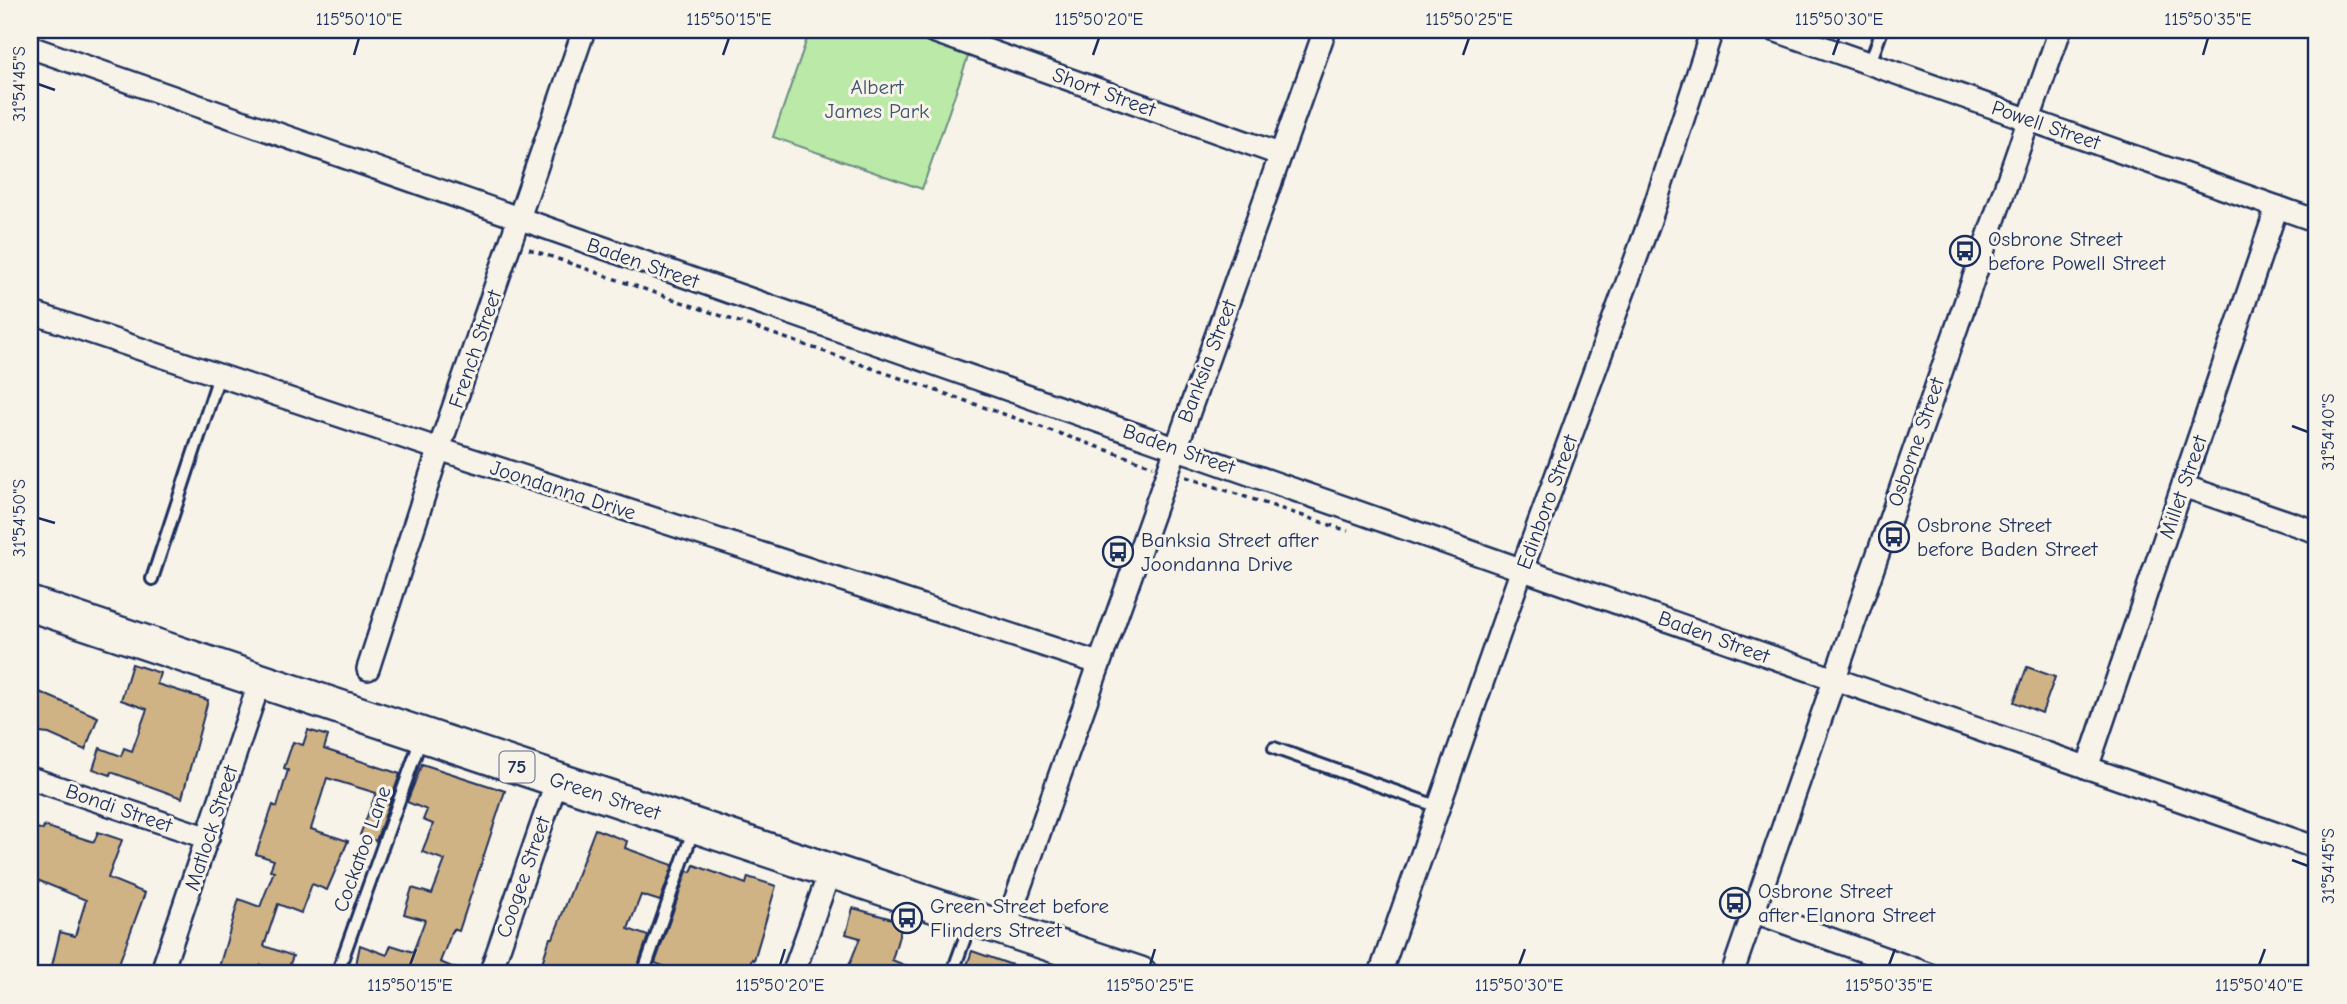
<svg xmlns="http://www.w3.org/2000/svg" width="2347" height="1004" font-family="'Comic Neue',sans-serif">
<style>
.green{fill:#bae9a8;stroke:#6a8c83;stroke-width:2}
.building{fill:#d0b385;stroke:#1b2f5e;stroke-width:2}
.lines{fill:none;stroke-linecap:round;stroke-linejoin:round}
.service-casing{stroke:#1b2f5e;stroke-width:16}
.minor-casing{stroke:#1b2f5e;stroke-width:26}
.primary-casing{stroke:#1b2f5e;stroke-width:38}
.path{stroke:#1b2f5e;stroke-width:3.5;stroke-dasharray:5 5;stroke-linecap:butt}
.service{stroke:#f7f3e8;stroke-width:10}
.minor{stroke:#f7f3e8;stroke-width:21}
.primary{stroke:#f7f3e8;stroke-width:33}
.ticks{fill:none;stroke:#1b2f5e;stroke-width:2.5}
.labels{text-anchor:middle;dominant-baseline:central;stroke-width:6;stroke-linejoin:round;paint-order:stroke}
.shield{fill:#f7f3e8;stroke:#5d6a87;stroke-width:2}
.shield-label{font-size:19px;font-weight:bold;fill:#1b2f5e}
.park-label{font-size:21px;fill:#3b546d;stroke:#f7f3e8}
.street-label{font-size:21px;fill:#1b2f5e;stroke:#f7f3e8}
.poi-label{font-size:21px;fill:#1b2f5e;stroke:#f7f3e8;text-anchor:start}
.neatline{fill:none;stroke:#1b2f5e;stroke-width:2.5}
.ticks-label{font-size:18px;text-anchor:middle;fill:#1b2f5e}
</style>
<rect width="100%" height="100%" fill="#f7f3e8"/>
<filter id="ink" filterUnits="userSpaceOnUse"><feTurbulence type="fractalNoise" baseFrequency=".0143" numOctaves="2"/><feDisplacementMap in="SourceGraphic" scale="14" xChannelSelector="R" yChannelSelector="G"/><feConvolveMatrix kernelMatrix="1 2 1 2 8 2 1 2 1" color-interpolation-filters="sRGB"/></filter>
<g filter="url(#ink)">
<polygon class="green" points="810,30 908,30 970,51 922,189 773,137"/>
<g class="building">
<polygon points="132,664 160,673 157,684 208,700 182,798 111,772 110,775 93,769 100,748 121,756 124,748 132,751 147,709 121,700"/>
<polygon points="2027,667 2055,677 2042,713 2014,702"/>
<polygon points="30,688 98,717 85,750 49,734 30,732"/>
<polygon points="308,730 328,736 324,749 400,774 379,832 376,841 360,835 376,793 327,778 311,829 348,841 327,890 312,884 301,913 278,904 264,946 293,956 286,974 261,965 258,974 217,974 239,899 260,907 274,871 270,870 274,860 256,854 273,805 277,807 288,770 284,768 293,742 303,745"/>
<polygon points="422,764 505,791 459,931 453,929 440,962 469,974 354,974 360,945 387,955 391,945 413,952 425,920 404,914 412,888 432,894 445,860 422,852 433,824 423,820 427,810 407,802"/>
<polygon points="30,826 43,830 44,826 94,842 98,832 122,840 108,878 145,893 115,974 50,974 60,932 75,936 86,900 30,877"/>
<polygon points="595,829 627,841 625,848 673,865 660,901 641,895 628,929 648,936 635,974 543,974 547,965 542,963 550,938 553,938"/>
<polygon points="694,865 746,884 748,877 776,886 754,960 752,959 746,974 685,974 655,963 687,871 691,872"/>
<polygon points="853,908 903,922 892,960 926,974 865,974 848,968 860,938 846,934"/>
<polygon points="972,951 1032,972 1031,974 964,974"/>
</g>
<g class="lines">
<g class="service-casing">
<g id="service">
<polyline points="1870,63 1882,30"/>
<polyline points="152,579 219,376"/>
<polyline points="1274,748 1439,807"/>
<polyline points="337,974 421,739"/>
<polyline points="643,974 694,828"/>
<polyline points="952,974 971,921"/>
</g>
</g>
<g class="minor-casing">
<g id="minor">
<polyline points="930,30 1279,154"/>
<polyline points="1774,30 2317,221"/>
<polyline points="30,47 2317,848"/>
<polyline points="30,312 439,449 1098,663"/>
<polyline points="2183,486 2317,532"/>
<polyline points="368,669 439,449 584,30"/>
<polyline points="2087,768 2277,207"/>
<polyline points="30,778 208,838"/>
<polyline points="1755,912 1928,974"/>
<polyline points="1005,929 1325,30"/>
<polyline points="161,974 260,681"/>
<polyline points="490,974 557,780"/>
<polyline points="793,974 830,871"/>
<polyline points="1380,974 1522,569 1650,220 1712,30"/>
<polyline points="1732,974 2060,30"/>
</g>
</g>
<g class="primary-casing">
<polyline id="primary" points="30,604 1140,974"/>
</g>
<g class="path">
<polyline points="529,249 1153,466"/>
<polyline points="1186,477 1348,531"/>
</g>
<use href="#service" class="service"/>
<use href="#minor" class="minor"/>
<use href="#primary" class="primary"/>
</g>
</g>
<path class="ticks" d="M354,55L359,38M723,55L729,38M1093,55L1099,38M1463,55L1469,38M1833,55L1839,38M2203,55L2208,38M38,84L55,90M2292,426L2308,432M38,518L55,523M2292,860L2308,866M410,965L416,949M780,965L785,949M1150,965L1155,949M1519,965L1525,949M1889,965L1895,949M2259,965L2265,949"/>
<defs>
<g id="bus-ring" transform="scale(1.575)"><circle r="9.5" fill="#f7f3e8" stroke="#1b2f5e" stroke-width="1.5"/><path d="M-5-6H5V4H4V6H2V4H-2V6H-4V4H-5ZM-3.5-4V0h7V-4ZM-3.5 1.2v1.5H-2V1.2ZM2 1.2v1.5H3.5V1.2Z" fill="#1b2f5e"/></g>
</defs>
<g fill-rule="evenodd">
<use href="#bus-ring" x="1965" y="251"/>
<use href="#bus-ring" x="1894" y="537"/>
<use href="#bus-ring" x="1118" y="552"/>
<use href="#bus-ring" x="1735" y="903"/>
<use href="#bus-ring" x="907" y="918"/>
</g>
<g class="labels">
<rect class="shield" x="499.5" y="751.5" width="35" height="31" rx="5"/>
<g class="shield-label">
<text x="517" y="767">75</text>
</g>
<g class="park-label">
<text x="877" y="87">Albert<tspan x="877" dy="24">James Park</tspan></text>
</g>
<g class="street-label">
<text transform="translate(1104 92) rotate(20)">Short Street</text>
<text transform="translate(2046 125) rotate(19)">Powell Street</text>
<text transform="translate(643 263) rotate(19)">Baden Street</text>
<text transform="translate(475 349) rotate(-71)">French Street</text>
<text transform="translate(1207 361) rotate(-69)">Banksia Street</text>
<text transform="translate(1916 442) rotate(-71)">Osborne Street</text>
<text transform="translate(1179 449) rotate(19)">Baden Street</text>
<text transform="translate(2183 487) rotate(-71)">Millet Street</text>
<text transform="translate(563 490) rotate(18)">Joondanna Drive</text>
<text transform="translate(1547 502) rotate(-70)">Edinboro Street</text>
<text transform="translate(1714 637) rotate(20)">Baden Street</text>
<text transform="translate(605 796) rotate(18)">Green Street</text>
<text transform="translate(119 808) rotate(19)">Bondi Street</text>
<text transform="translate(211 828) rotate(-72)">Matlock Street</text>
<text transform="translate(362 849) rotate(-70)">Cockatoo Lane</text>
<text transform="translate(523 877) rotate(-71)">Coogee Street</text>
</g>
<g class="poi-label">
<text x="1988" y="239">Osbrone Street<tspan x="1988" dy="24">before Powell Street</tspan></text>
<text x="1917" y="525">Osbrone Street<tspan x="1917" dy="24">before Baden Street</tspan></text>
<text x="1141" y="540">Banksia Street after<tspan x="1141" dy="24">Joondanna Drive</tspan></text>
<text x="1758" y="891">Osbrone Street<tspan x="1758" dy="24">after Elanora Street</tspan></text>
<text x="930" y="906">Green Street before<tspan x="930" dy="24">Flinders Street</tspan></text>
</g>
</g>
<rect width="2347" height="1004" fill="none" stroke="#f7f3e8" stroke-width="77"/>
<rect x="38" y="38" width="2270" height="927" class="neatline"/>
<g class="ticks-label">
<text x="359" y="25">115°50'10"E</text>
<text x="729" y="25">115°50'15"E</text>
<text x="1099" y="25">115°50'20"E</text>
<text x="1469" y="25">115°50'25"E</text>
<text x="1839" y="25">115°50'30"E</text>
<text x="2208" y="25">115°50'35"E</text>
<text transform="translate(19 84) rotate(-90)" y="6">31°54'45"S</text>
<text transform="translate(2328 432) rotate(-90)" y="6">31°54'40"S</text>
<text transform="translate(19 518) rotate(-90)" y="6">31°54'50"S</text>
<text transform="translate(2328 866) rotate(-90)" y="6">31°54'45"S</text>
<text x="410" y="991">115°50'15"E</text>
<text x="780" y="991">115°50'20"E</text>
<text x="1150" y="991">115°50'25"E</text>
<text x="1519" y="991">115°50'30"E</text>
<text x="1889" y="991">115°50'35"E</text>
<text x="2259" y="991">115°50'40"E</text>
</g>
</svg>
